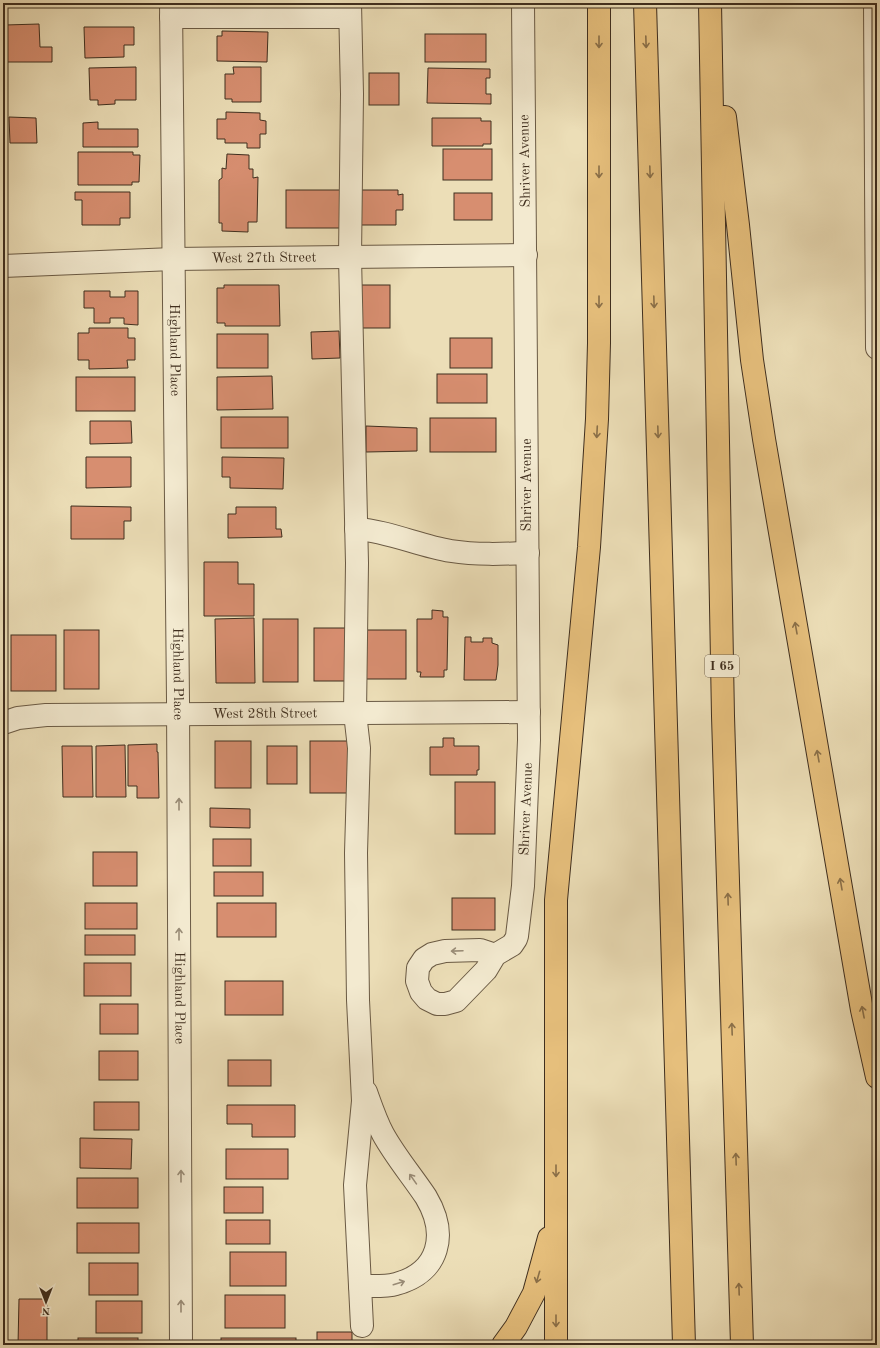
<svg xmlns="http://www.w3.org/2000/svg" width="880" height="1348" font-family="'Old Standard TT',serif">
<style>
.building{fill:#d78e70;stroke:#3f2e1e}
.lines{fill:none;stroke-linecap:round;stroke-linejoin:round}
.minor-casing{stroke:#6a5a44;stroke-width:24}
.highway-casing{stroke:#3f2e1e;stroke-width:24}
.minor{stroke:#f3ead0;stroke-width:22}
.highway{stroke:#e6bf7c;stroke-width:22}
.oneway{stroke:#8a6f48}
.oneway2{stroke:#998c77}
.labels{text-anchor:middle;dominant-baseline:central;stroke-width:3;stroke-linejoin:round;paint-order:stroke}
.shield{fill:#f3ead0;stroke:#756653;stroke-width:1}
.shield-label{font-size:13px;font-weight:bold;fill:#3f2e1e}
.street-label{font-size:14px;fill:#3f2e1e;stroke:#f3ead0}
</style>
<rect width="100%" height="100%" fill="#ecdeb7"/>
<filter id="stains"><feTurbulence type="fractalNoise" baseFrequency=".005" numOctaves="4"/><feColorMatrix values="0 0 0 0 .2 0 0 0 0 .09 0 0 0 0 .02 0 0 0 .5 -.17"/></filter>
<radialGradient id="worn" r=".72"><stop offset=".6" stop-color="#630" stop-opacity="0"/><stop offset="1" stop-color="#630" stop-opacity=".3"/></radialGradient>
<g class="building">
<rect x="198" y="3" width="39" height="8"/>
<polygon points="39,24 40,47 52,47 52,62 6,62 5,25"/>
<polygon points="84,27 134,27 134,45 124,45 124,57 85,58"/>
<polygon points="222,31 268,32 267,62 217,61 217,36 222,36"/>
<rect x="425" y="34" width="61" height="28"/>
<polygon points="136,67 136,100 115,100 115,104 98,105 98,100 90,100 89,68"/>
<polygon points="233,67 261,67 261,102 232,102 232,99 225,99 225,74 234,74"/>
<polygon points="428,68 490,69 490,78 486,78 486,94 491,94 491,104 427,103"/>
<rect x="369" y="73" width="30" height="32"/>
<polygon points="226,112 260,113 260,120 266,121 266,134 260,134 260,148 247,148 247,143 225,143 225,139 217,139 217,119 226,119"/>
<polygon points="9,117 36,118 37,143 10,143"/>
<polygon points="432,118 481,118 481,121 491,121 491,144 483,144 483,146 432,146"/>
<polygon points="98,122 98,129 138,129 138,147 83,147 83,123"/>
<rect x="443" y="149" width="49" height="31"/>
<polygon points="78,152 133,152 133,155 140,155 139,182 132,182 132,185 78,185"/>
<polygon points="227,154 249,155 249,169 253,169 253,178 258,177 257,222 248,222 248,232 222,231 222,223 219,223 219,180 222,178 222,168 226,169"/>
<rect x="286" y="190" width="58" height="38"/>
<polygon points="359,190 398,190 398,195 403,194 403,210 396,210 396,225 360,225"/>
<polygon points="75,192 130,192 130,218 120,218 120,225 82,225 82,200 75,200"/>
<rect x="454" y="193" width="38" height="27"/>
<polygon points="224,285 279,285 280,326 225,326 225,323 217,323 217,288 224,288"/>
<rect x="361" y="285" width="29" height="43"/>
<polygon points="84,291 110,291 110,297 125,297 125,291 138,291 138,325 124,324 124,318 110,318 110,323 94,323 94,308 84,308"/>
<polygon points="89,328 128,328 128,338 135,338 135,360 127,360 128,368 89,369 89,360 78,360 78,333 89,333"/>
<polygon points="339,331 340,358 312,359 311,332"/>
<rect x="217" y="334" width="51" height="34"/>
<rect x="450" y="338" width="42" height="30"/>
<rect x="437" y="374" width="50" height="29"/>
<polygon points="272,376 273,409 217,410 217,377"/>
<rect x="76" y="377" width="59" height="34"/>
<rect x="221" y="417" width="67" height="31"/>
<rect x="430" y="418" width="66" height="34"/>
<polygon points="90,421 131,421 132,443 90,444"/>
<polygon points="366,426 417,428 417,451 366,452"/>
<polygon points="86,457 131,457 131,487 86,488"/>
<polygon points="222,457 284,458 283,489 230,488 230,477 222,477"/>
<polygon points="71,506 131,507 131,521 124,521 124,539 71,539"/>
<polygon points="236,507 276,507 276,529 281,529 282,537 228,538 228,514 236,514"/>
<polygon points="204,562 238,562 238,584 254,584 254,616 204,616"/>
<polygon points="432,610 443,611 443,617 448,617 447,670 444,670 444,677 420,677 421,672 417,672 417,619 432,619"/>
<polygon points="254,618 255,683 216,683 215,619"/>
<rect x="263" y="619" width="35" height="63"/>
<rect x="314" y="628" width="34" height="53"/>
<rect x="64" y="630" width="35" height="59"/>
<rect x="366" y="630" width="40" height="49"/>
<rect x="11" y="635" width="45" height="56"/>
<polygon points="465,637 471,637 471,642 483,642 483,638 492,638 492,643 498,645 498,665 496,680 464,680"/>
<polygon points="443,738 454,738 454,746 479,746 479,770 477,770 477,775 430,775 430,747 443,747"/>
<rect x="215" y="741" width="36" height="47"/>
<rect x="310" y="741" width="38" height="52"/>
<polygon points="157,744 157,752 158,752 159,798 137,798 137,786 128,786 128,745"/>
<polygon points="125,745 126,797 96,797 96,746"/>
<polygon points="62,746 92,746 93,797 63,797"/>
<rect x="267" y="746" width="30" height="38"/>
<rect x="455" y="782" width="40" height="52"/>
<polygon points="210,808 250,809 250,828 210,827"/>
<rect x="213" y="839" width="38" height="27"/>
<rect x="93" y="852" width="44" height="34"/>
<rect x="214" y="872" width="49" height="24"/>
<rect x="452" y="898" width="43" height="32"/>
<rect x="85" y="903" width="52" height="26"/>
<rect x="217" y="903" width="59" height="34"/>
<rect x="85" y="935" width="50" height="20"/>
<rect x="84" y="963" width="47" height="33"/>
<rect x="225" y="981" width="58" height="34"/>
<rect x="100" y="1004" width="38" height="30"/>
<rect x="99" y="1051" width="39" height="29"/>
<rect x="228" y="1060" width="43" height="26"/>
<rect x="94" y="1102" width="45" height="28"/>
<polygon points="227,1105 295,1105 295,1137 252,1137 252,1124 227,1124"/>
<polygon points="80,1138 132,1139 131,1169 80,1168"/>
<rect x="226" y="1149" width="62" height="30"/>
<rect x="77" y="1178" width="61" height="30"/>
<rect x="224" y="1187" width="39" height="26"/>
<rect x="226" y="1220" width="44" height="24"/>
<rect x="77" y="1223" width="62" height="30"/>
<rect x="230" y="1252" width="56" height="34"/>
<rect x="89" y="1263" width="49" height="32"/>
<rect x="225" y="1295" width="60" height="33"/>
<polygon points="19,1299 47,1299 47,1345 18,1345"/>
<rect x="96" y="1301" width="46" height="32"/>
<rect x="317" y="1332" width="35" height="13"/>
<rect x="78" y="1338" width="60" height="7"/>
<rect x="221" y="1338" width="75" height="7"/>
</g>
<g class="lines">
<g class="minor-casing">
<g id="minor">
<path id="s1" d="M171,3L178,700L181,1345"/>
<polyline points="350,3 352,94 350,257 357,563 355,713 359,748 356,853 358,1000 363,1101 355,1185 362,1326"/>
<polyline points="875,3 877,348"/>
<polyline points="171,17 350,17"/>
<path id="s2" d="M3,266L173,259L526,255"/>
<path d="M356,529C389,531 419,546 451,551C477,555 502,554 528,553"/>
<path id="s3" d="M3,723L18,718L46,715L529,712"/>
<path id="s4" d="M495,955L480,950L445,951L432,954L424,959L418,968L417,981L421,992L427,999L437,1004H445L456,1001L486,970L495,955L512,945L516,939L517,936L523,886L529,740L523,3"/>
<path d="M360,1286C371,1286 386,1287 396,1284C440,1272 448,1234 426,1197C412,1176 395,1156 383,1134C376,1121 371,1106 366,1092"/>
</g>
</g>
<g class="highway-casing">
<g id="highway">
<polyline points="645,3 684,1345"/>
<polyline points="710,3 723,716 742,1345"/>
<polyline points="725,117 738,225 752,360 764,439 862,1010 877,1077"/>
<polyline points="503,1345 516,1327 534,1293 549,1238"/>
<polyline points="556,1345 556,900 589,547 597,419 599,343 599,3"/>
</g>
</g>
<use href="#minor" class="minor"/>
<use href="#highway" class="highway"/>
</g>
<defs><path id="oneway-shaft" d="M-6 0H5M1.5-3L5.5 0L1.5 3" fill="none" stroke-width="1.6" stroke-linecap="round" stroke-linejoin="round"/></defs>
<g class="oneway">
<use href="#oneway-shaft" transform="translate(599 42) rotate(90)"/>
<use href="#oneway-shaft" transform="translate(646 42) rotate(88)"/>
<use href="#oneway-shaft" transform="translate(599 172) rotate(90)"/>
<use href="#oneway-shaft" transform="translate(650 172) rotate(88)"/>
<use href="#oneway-shaft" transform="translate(599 302) rotate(90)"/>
<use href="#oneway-shaft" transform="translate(654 302) rotate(88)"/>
<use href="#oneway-shaft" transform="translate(597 432) rotate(93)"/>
<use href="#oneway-shaft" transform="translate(658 432) rotate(88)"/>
<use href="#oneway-shaft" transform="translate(796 628) rotate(-100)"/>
<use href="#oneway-shaft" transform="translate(818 756) rotate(-100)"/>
<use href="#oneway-shaft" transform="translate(841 884) rotate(-100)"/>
<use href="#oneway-shaft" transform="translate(728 899) rotate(-92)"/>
<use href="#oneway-shaft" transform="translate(863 1012) rotate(-101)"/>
<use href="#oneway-shaft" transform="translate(732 1029) rotate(-92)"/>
<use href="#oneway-shaft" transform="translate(736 1159) rotate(-92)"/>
<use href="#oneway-shaft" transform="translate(556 1171) rotate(90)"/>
<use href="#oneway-shaft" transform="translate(538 1277) rotate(106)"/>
<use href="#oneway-shaft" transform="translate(739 1289) rotate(-92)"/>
<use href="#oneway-shaft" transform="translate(556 1321) rotate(90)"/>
</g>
<g class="oneway2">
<use href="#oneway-shaft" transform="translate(179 804) rotate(-90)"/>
<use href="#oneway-shaft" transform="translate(179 934) rotate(-90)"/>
<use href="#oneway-shaft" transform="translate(457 951) rotate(178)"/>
<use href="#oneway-shaft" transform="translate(181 1176) rotate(-90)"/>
<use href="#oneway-shaft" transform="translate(413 1179) rotate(-125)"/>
<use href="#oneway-shaft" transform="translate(399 1283) rotate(-17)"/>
<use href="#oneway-shaft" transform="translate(181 1306) rotate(-90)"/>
</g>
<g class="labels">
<rect class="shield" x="705" y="655" width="34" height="22" rx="3"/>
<g class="shield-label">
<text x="722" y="666">I 65</text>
</g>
<g class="street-label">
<text transform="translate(525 161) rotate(-91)">Shriver Avenue</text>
<text stroke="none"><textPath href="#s2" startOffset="261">West 27th Street</textPath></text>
<text stroke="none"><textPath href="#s1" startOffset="347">Highland Place</textPath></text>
<text transform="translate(527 485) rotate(-90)">Shriver Avenue</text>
<text stroke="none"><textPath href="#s1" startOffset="671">Highland Place</textPath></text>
<text stroke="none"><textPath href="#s3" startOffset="263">West 28th Street</textPath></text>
<text stroke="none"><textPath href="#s4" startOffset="367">Shriver Avenue</textPath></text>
<text stroke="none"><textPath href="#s1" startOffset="995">Highland Place</textPath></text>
</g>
</g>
<rect width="880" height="1348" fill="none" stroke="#ecdeb7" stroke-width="16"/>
<rect x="4" y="4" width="872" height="1340" fill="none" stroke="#3f2e1e" stroke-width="2"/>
<rect x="8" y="8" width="864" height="1332" fill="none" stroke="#3f2e1e"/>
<g transform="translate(46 1302) rotate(180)" stroke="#f3ead0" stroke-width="3" paint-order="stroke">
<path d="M0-3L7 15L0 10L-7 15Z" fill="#3f2e1e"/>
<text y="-6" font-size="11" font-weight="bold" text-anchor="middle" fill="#3f2e1e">N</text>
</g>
<rect width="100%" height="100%" filter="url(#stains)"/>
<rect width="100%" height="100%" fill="url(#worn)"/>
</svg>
